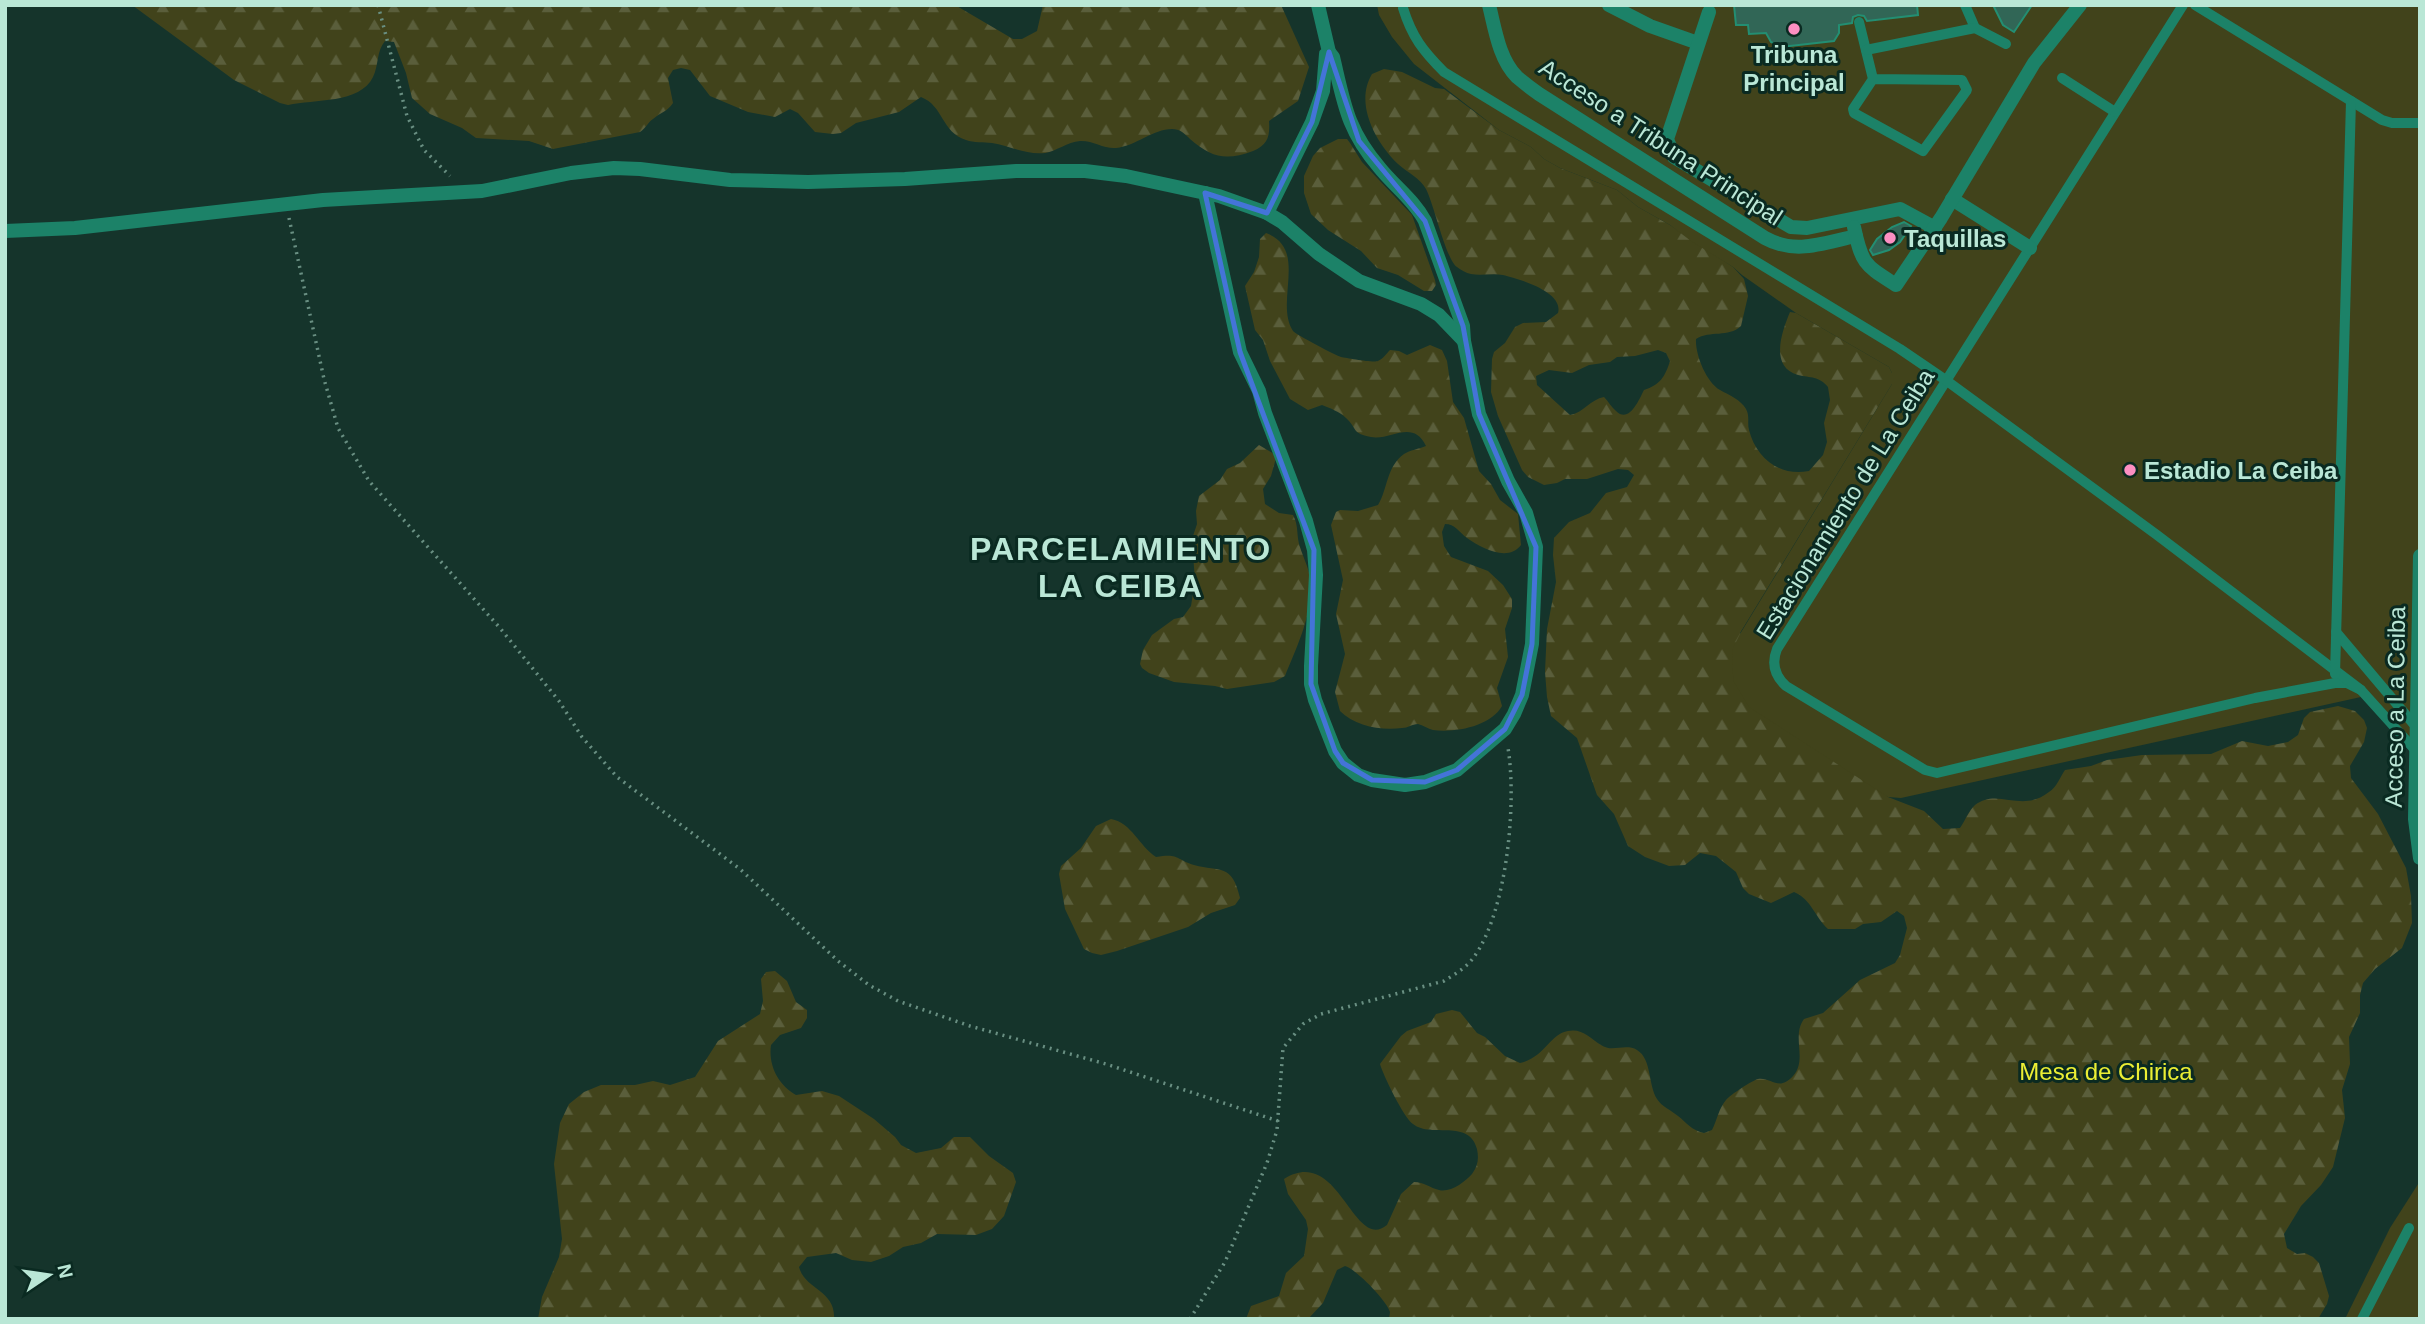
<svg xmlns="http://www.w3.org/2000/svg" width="2425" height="1324" font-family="Arial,sans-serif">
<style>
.forest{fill:url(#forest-firs);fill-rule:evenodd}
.green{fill:#41431b}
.building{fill:#316656;stroke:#238e72;stroke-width:2}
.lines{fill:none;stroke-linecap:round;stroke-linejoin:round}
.path{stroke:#698f82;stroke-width:3.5;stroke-dasharray:2 5;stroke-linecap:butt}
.lane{stroke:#1c8268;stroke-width:10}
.street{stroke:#1c8268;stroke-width:14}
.marked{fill:none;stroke:#4474d8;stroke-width:5;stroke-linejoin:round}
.poi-dot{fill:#fc8fc2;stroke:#0a2a21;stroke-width:2.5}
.labels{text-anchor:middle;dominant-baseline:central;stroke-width:6;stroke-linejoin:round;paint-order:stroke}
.poi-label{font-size:24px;font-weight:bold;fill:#bae7d6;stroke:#0a2a21;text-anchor:start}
.street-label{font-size:24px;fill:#bae7d6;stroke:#0a2a21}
.park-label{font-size:24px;fill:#eaee34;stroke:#0a2a21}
.district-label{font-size:32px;font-weight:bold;letter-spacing:2px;fill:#bae7d6;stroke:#0a2a21}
</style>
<defs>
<pattern id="forest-firs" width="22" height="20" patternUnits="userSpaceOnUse" patternTransform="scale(1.75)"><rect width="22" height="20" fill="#41431b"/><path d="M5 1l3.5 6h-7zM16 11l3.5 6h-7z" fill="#5a5e3b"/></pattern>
</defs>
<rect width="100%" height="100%" fill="#15342b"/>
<g class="forest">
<path d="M132,5H955L1013,39H1022L1037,31L1043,5H1281L1309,67L1298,101L1269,121C1270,136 1268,145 1253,151C1226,161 1212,158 1190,139C1184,133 1180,129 1172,129C1153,129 1136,146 1116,148C1104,149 1092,140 1080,141C1067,142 1057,151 1045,153C1026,155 1010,146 992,143C984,142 974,143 966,140C941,132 944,106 921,97L899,112L856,123L841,133L833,134L815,132L798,113L790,109L775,117L748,112L710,96L690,70L681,68L673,70L668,78L673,103C667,112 661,112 653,119C648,122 646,128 640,132L553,149L529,141L476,138L462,128L430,114L412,98L406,73L394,42L385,41C376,52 379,65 373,77C360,104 314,99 288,105L280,103L234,80Z"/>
<path d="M1384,69L1402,72L1435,88L1444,89L1499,130L1531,147L1544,159L1560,168L1617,190L1638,207L1670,225L1733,267L1744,279L1748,296L1741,326C1728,338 1710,330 1696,339C1695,354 1706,382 1720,390C1729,395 1741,400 1746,409C1750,416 1747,423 1749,430C1756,458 1780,477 1809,471L1823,455L1827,442L1824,423L1830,400L1828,387C1819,376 1811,378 1798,375C1769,367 1782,331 1790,312L1796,313L1889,367L1892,373V384L1740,633L1888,797L1924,811L1943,829L1960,828C1965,821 1969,810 1975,805C1998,787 2021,814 2049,792C2057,787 2060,777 2065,770L2091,766L2107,760L2142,755L2211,754L2242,741L2268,746L2288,742L2298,735L2304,718L2310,712L2338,706L2355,711L2364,720L2367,728L2364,742L2350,766L2351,778L2378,814L2406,868L2411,896L2412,923L2402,948L2375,969L2363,983L2360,995V1013L2349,1037L2350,1064L2342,1090L2345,1118L2333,1167L2321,1185L2301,1206L2284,1234L2287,1248L2297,1254L2305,1253L2313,1257L2319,1263L2329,1296L2327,1304L2318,1319H1389L1390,1312C1387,1301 1356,1269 1345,1266L1337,1270L1323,1303L1308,1319H1246L1251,1306L1279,1296L1286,1273L1304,1256L1308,1229L1306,1220L1288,1194L1284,1179C1339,1144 1353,1253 1387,1225L1401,1194L1414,1182C1424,1182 1430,1188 1439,1190C1450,1193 1465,1182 1472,1174C1478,1166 1479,1159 1477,1149C1469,1118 1432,1139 1413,1124C1404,1118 1383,1075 1380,1064L1401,1036L1407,1031L1431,1022L1436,1014L1452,1010L1460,1012L1477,1033L1485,1037L1505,1056L1520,1063C1544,1058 1550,1034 1568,1031C1582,1028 1590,1038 1601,1045C1612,1053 1625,1043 1637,1050C1652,1059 1648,1085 1657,1099C1662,1107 1671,1110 1678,1116C1687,1123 1691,1130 1704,1133L1712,1130C1717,1120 1719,1108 1726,1100C1730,1095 1753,1080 1758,1079C1771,1077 1779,1092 1793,1076C1808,1059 1791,1037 1804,1019L1823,1013L1860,980L1895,963L1900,955L1907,928L1904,916L1897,911L1881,922L1863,924L1855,929H1828C1815,917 1811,899 1794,892L1771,903L1749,894L1743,888L1736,872L1716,856L1700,853L1685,865L1669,866L1645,857L1628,846L1614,814L1597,795L1577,738L1551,716L1547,697L1545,672L1547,629L1556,582L1553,555L1554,538L1569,522L1590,513L1606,493L1627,487L1634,475L1628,470L1618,469L1587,479H1565L1557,483L1544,485L1528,477L1522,470L1498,416L1491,392L1492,359L1494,352L1505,343L1515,327L1523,323L1546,322L1558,313C1564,292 1519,279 1503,275C1492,273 1481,276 1471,274C1466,273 1461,270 1457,267C1446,260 1434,204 1426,189C1421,179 1407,172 1398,164C1376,143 1354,104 1372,74ZM1658,350L1666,353L1670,361C1665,377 1660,385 1644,390C1639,400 1629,424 1616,411C1611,407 1609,402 1604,397C1591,399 1583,413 1570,415L1537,385L1536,376L1549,370L1572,373L1589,365L1610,362L1617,357L1635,356Z"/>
<polygon points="1338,139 1347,139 1350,143 1362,162 1412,215 1435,280 1436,285 1432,291 1424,291 1398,275 1377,268 1361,251 1328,230 1311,214 1304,193 1304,176 1313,156 1320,148"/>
<path d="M1266,233C1309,249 1274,302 1293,331C1295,334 1337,356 1341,357C1347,358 1373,363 1378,361C1383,359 1386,354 1390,350L1399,351L1407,355L1430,345L1442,350L1447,361L1453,402L1464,418L1479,471L1491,484L1500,500L1518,514L1521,545C1508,562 1483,549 1467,538C1459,532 1455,524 1445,524L1442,532L1444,546L1451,557L1488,571L1503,585L1512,599V608L1505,629L1508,657L1497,688L1502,706C1491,726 1456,733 1433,730C1428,729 1423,725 1418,724C1412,724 1408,728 1402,728C1381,731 1355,726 1340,711L1335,692L1345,654L1336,614L1343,580L1331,525L1336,512L1340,510L1358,511L1378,505C1388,489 1386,467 1404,454C1410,450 1419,449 1426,446C1413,418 1390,441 1371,437C1351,433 1358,429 1346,418C1340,412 1330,408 1322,405L1308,410L1290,399L1270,361L1263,340L1255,330L1245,286L1254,272L1259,257L1260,239Z"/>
<path d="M1259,445L1274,454L1276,458L1271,476L1263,489L1265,504L1279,513L1293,515C1299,526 1296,536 1300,547C1303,557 1308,566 1310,577C1316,607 1296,649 1285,676L1274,682L1227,689L1215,686L1174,682L1149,673L1142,668L1140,664L1143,650L1152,635L1174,619L1183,617L1191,606L1195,581L1192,539L1197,524L1196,511L1199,496L1220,480L1227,469L1240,463Z"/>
<path d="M1111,819C1132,823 1139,846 1156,857C1179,853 1175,859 1194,865C1220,872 1232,863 1240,898L1235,905L1211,913L1188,927L1117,951L1101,955L1092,953L1084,949L1065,909L1059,874L1061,866L1081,848L1096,826Z"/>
<path d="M775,971L787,981L796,1002L807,1010V1018L801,1028L780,1035L771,1045C768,1065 778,1085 796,1095L822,1091L839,1096L874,1119L895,1137L901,1145L916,1153L941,1148L954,1137H970L989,1156L1013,1173L1016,1182L1004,1216L992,1229L976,1235L937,1234L921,1243L903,1247L889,1256L871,1262L852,1260L836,1253L807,1257L799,1267C805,1290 836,1290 834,1319H538L542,1297L559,1257L562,1239L554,1164L560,1123L569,1104L584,1092L601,1085H635L653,1081L670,1085L695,1077L718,1041L760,1014L763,1001L761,979L766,972Z"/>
</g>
<g class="green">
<polygon points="1377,5 2420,5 2420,556 2416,751 2361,697 1901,798 1888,797 1749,707 1734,682 1732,666 1733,648 1740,634 1892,384 1892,373 1889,367 1796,313 1742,275 1733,267 1691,241 1670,225 1638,207 1617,190 1560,168 1544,159 1531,147 1499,130 1414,64 1392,37 1379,15"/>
<polygon points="2420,1181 2420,1319 2345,1319 2390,1228"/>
</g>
<g class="building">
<polygon points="1734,5 1917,5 1918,15 1867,21 1864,16 1858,15 1853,17 1852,23 1839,25 1839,33 1834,41 1781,47 1771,42 1766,33 1749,34 1748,25 1736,25"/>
<polygon points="1993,5 2032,5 2014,32 2003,25"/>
<polygon points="1904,222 1911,226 1900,242 1889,250 1873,255 1870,250 1877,239 1892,227"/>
</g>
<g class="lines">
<g class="path">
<polyline points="378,5 407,116 424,150 450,176"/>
<polyline points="289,218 324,379 338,428 369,481 500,628 559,701 582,737 617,777 740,869 838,961 869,985 898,1001 970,1026 1106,1064 1278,1121"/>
<path d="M1190,1319L1225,1262L1267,1163L1277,1130L1283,1048L1303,1024L1321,1014L1444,981C1455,974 1466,968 1474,957C1507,911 1517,803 1508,748"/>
</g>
<g class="lane">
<polyline points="1965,5 1975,28"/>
<path d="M2183,5L1777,649C1771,664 1775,676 1786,686L1925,770L1937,773L2255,698L2335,683H2347L2361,690"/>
<polyline points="2195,5 2382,120 2392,123 2420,123"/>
<path d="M1403,8C1412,37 1423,51 1444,72L1900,349L1947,381L2157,535L2361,690L2416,751"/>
<polyline points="1859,22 1873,79 1853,109 1854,113 1923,151 1967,90 1962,80 1873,79"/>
<polyline points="1866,50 1975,28 2006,44"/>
<polyline points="2062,78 2115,112"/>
<polyline points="2336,632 2417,728"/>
<polyline points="2335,674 2351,101"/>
<polyline points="2362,1319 2409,1228"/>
</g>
<g class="street">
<path d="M1489,5C1495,29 1499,59 1517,77C1524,83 1532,89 1539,94L1765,238C1796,255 1823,243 1856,236"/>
<polyline points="1609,5 1650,26 1698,43"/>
<polyline points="1709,12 1667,139 1674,157 1791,227 1807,228 1900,209 1935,228"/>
<path d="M1205,193L1240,352L1259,391L1265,413L1306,521L1314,550L1316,575L1311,666V684L1315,700L1335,751L1343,763L1358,775L1372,780L1405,785L1425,782L1457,770L1505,729L1514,714L1522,695L1532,644L1536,547L1526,513L1508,481L1479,414L1464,341L1463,326L1425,221C1414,200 1394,186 1379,167C1347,130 1344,103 1333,57L1329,52"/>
<polyline points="1952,199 2030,248"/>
<polyline points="1267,213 1312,122 1323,91 1326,54 1329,52 1318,5"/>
<path d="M1854,227C1862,265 1865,265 1896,285L1941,218L2034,63L2080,5"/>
<polyline points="5,231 75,228 323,200 482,191 571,173 614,168 640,169 730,180 808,182 905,179 1016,171 1085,171 1126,176 1219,196 1267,213 1282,222 1319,254 1359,281 1421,304 1439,315 1464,341"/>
<polyline points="2420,556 2415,819 2420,858"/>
</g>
</g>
<path class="marked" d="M1329,52L1359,141L1425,221L1463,326L1479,414L1536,547L1532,644L1522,695L1505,729L1457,770L1425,782L1372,780L1343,763L1335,751L1311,684L1314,550L1240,352L1205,193L1267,213L1312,122Z"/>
<g class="poi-dot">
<circle cx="1794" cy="29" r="7"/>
<circle cx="1890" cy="238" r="7"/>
<circle cx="2130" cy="470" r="7"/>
</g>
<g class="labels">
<g class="poi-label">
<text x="1794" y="54" text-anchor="middle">Tribuna<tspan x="1794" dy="28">Principal</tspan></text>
<text x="1904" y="238">Taquillas</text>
<text x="2144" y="470">Estadio La Ceiba</text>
</g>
<g class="street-label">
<text transform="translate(1661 142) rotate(33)">Acceso a Tribuna Principal</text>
<text transform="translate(1845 504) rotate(-58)">Estacionamiento de La Ceiba</text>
<text transform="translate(2395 707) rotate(-89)">Acceso a La Ceiba</text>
</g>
<g class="park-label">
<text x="2106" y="1071">Mesa de Chirica</text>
</g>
<g class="district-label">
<text x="1121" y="549">PARCELAMIENTO<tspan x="1121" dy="37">LA CEIBA</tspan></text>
</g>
</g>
<rect width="2425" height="1324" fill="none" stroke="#bae7d6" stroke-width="14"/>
<g transform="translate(49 1275) rotate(77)" stroke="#0a2a21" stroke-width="5" paint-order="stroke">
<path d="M0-5L12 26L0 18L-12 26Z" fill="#bae7d6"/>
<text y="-10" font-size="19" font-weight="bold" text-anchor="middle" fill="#bae7d6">N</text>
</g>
</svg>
